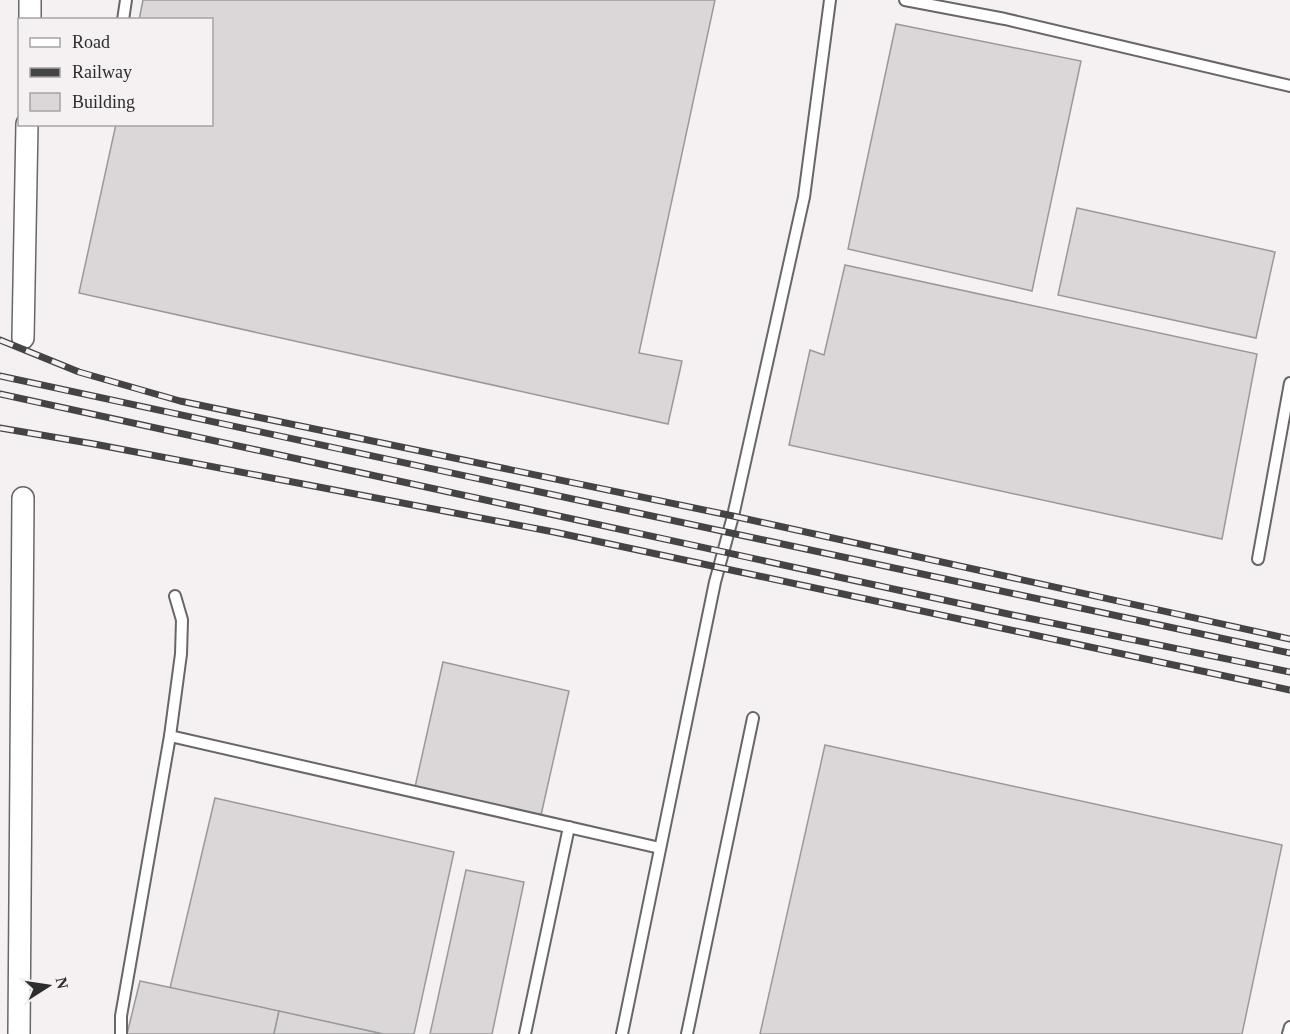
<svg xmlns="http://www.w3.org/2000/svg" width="1290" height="1034" font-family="Georgia,serif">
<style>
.building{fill:#dbd7d9;stroke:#9b989a;stroke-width:1.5}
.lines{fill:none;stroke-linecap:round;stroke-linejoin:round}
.service-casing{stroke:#696667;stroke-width:14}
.minor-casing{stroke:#696667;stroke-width:24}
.service{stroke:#fff;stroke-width:10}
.minor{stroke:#fff;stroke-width:21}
.rail-casing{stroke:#454445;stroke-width:7}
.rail{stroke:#f5f1f3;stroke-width:4.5;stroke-dasharray:14;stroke-linecap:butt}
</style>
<rect width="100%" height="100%" fill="#f5f1f3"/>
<g class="building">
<polygon points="143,0 715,0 639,353 682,361 668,424 79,293 116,124 212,124 212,20 139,20"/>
<polygon points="896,24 1081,61 1032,291 848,249"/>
<polygon points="1077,208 1275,252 1256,338 1058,295"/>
<polygon points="845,265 1257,354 1222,539 789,445 810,350 824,355"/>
<polygon points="443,662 569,691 541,815 415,787"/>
<polygon points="825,745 1282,845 1242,1034 760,1034"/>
<polygon points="215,798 454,852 414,1034 383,1034 170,988"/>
<polygon points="466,870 524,882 492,1034 430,1034"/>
<polygon points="140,981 279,1011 274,1034 127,1034"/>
<polygon points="279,1011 383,1034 274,1034"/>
</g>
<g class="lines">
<g class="service-casing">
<g id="service">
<polyline points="905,0 1005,19 1290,86"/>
<polyline points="123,20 126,0"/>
<polyline points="1258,559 1290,383"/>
<polyline points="170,736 660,848"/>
<polyline points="121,1034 121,1016 170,736 181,654 182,620 175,596"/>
<polyline points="525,1034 569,827"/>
<polyline points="622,1034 715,582 733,516 804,197 830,0"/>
<polyline points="687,1034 753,718"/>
<polyline points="1288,1034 1290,1027"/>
</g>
</g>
<g class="minor-casing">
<g id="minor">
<polyline points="30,20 30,0"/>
<polyline points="23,338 27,124"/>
<polyline points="19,1034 23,498"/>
</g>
</g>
<use href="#service" class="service"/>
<use href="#minor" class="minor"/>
<g class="rail-casing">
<g id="rail">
<polyline points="0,340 79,372 180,401 733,516 1290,639"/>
<polyline points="0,376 1290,653"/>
<polyline points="0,394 1008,614 1290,672"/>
<polyline points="0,428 94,444 554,532 1290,690"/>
</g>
</g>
<use href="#rail" class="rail"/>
</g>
<rect x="18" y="18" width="195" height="108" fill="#f5f1f3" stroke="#a5a3a4" stroke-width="1.5"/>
<rect x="30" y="38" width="30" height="9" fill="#ffffff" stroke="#a5a3a4" stroke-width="1.5"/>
<text x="72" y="48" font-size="18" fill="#2e2d2e">Road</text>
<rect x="30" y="68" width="30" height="9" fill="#454445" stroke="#a5a3a4" stroke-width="1.5"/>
<text x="72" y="78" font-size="18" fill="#2e2d2e">Railway</text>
<rect x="30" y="93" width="30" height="18" fill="#dbd7d9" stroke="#a5a3a4" stroke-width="1.5"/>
<text x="72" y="108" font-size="18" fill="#2e2d2e">Building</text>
<g transform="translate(48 986) rotate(78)" stroke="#f5f1f3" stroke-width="4.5" paint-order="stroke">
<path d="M0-4.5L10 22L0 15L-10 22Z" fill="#2e2d2e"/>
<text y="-9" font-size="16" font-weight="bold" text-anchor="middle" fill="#2e2d2e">N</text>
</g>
</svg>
